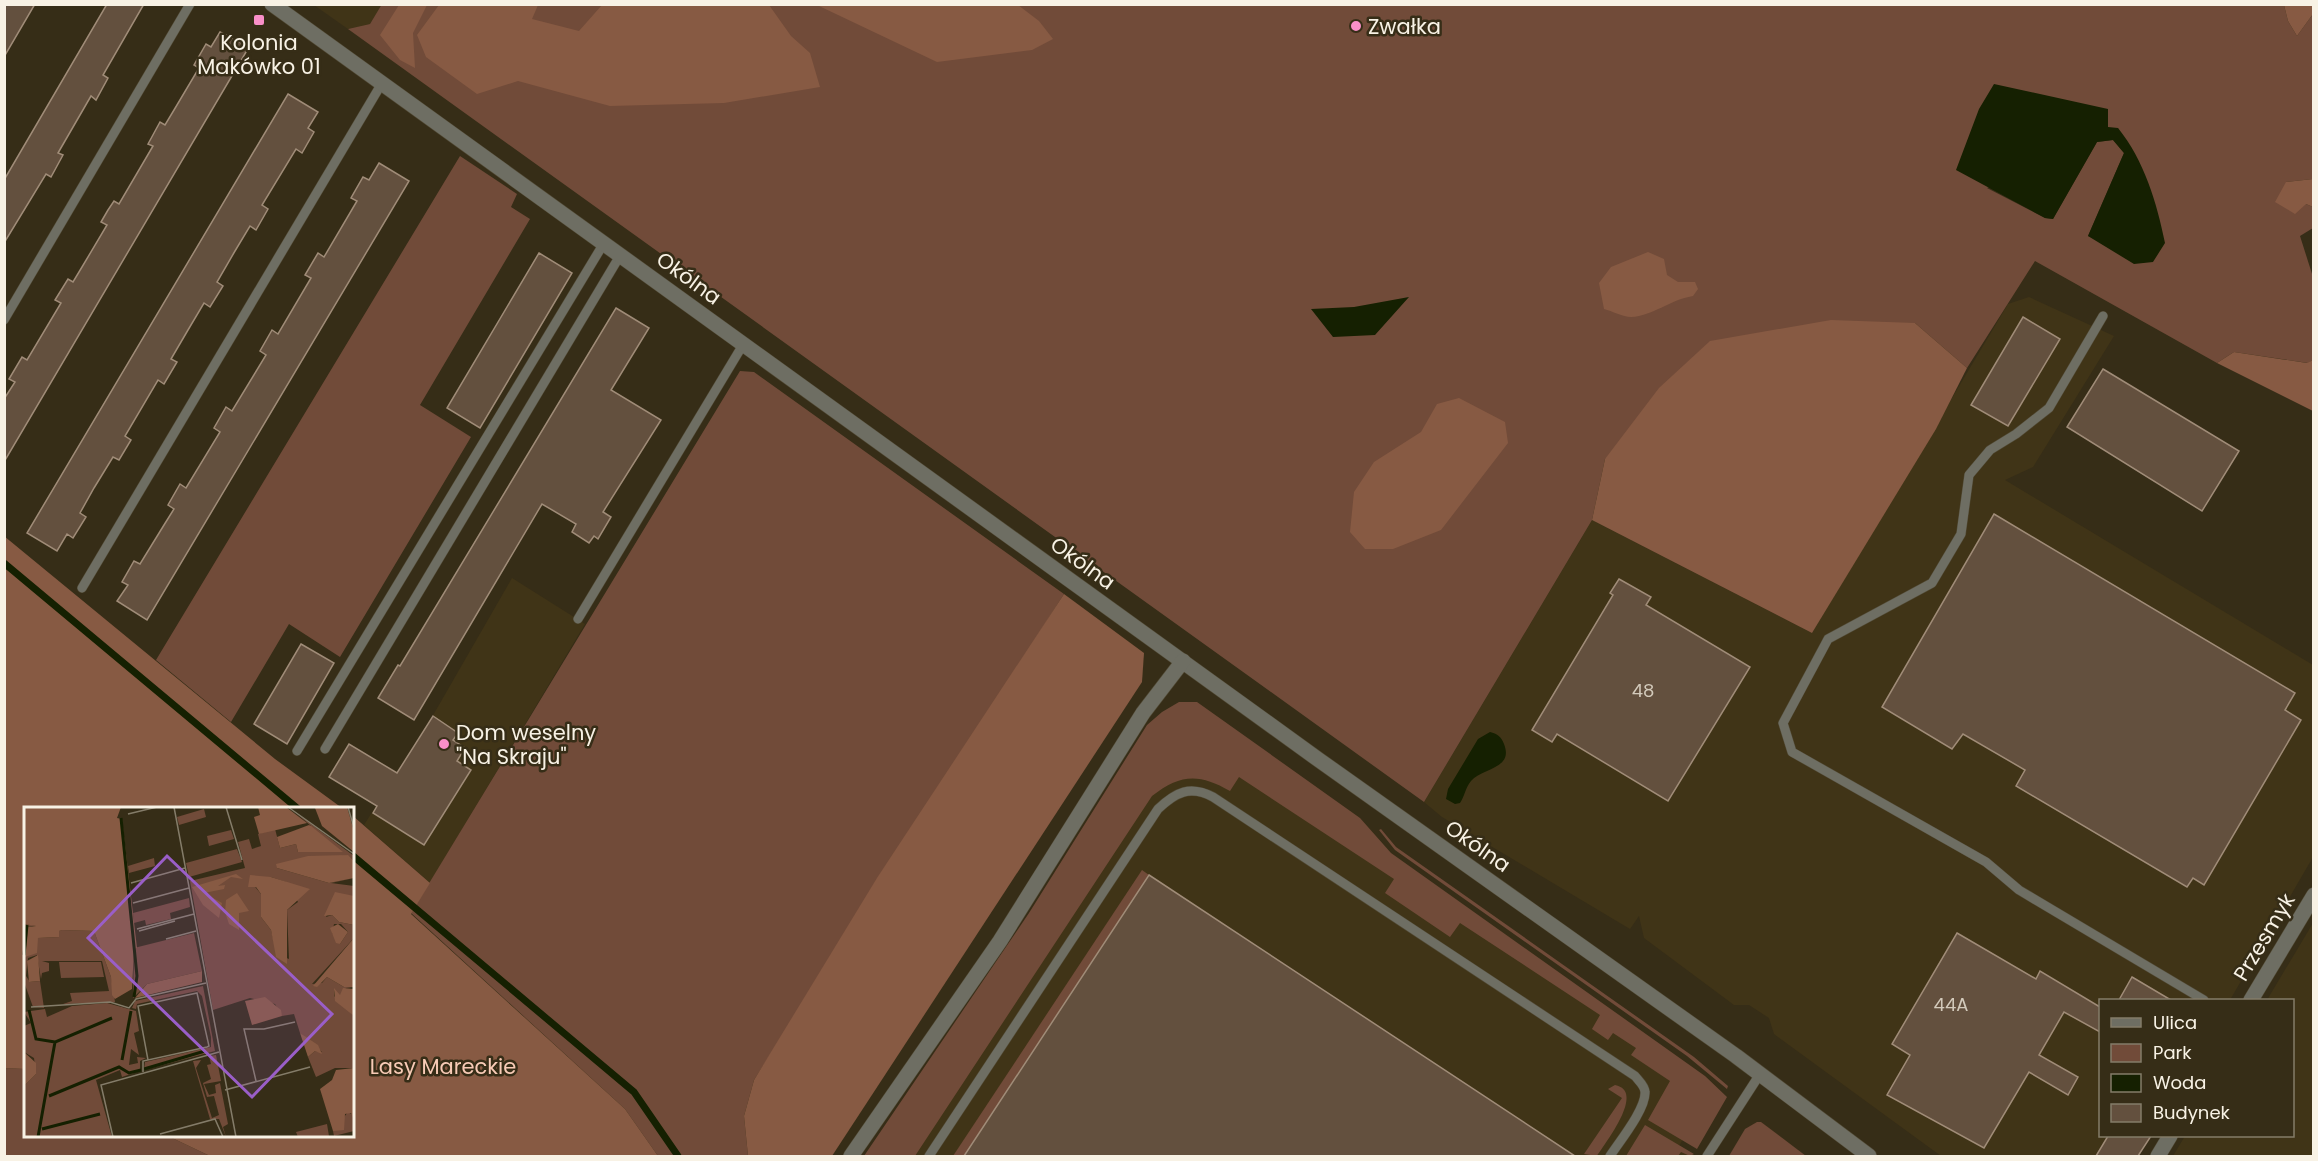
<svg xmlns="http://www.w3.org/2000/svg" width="2318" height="1161" font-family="Poppins,sans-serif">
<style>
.built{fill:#403417}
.green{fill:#714b39;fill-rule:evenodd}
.forest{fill:#875a43}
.water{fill:#152001}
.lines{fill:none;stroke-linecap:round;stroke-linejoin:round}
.stream{stroke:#152001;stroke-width:7}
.building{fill:#63503e;stroke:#a08c78;stroke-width:1.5}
.service-casing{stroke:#514934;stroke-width:10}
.minor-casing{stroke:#514934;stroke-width:16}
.service{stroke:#6e6e63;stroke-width:9}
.minor{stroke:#6e6e63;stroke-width:15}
.poi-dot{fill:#f98fc8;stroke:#362d17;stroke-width:2}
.labels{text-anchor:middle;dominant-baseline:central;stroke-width:5;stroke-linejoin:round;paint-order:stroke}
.number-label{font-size:18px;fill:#d3cabb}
.poi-label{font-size:21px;fill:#f8f2e5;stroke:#362d17;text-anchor:start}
.street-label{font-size:21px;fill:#f8f2e5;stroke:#362d17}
.park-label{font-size:21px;fill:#f8cbb6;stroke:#362d17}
.inset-river{fill:none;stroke:#152001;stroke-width:3}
.inset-road{fill:none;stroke:#847c69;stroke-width:1.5}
.view{fill:#9a5ec8;fill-opacity:0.15;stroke:#9a5ec8;stroke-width:3}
.inset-edge{fill:none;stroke:#f8f2e5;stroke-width:3}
</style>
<rect width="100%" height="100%" fill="#362d17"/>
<g class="built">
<polygon points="314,5 382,5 370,24 348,29"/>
<polygon points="2029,297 2114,336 2033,467 2005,480 2313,665 2313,857 2230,1000 2100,1000 2100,1136 2151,1136 2138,1156 1941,1156 1774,1034 1769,1018 1749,1005 1734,1005 1644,938 1639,916 1630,929 1442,817 1424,802 1592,520 1812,633 2008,304"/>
<polygon points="512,578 585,624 430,883 364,825 428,724"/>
<polygon points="1175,706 1710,1093 1679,1146 1696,1156 875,1156"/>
<polygon points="2313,923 2313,1156 2173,1156 2185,1136 2292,1136 2292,1000 2267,1000"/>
</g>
<g class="green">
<path d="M382,4L2284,5L2288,21L2297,36L2313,14V179L2286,182L2306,204L2313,207V228L2300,236L2313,277V360L2308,363L2234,352L2217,363L2035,261L1967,368L1915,323L1605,459L1592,520L1424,802L348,29L370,24ZM2118,128L2153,262L2088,236L2124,153L2113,140L2097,142L2053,219L2045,218L1987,188Z"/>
<polygon points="460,156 517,194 511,207 530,219 420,405 471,437 340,657 289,624 231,722 156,660"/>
<polygon points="740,371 754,372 1064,594 754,1080 744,1116 748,1156 658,1156 625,1109 411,913"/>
<path d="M1179,702H1197L1360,818L1391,853L1705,1076L1727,1097L1697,1149L1648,1120L1670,1081L1631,1055L1636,1048L1613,1033L1608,1040L1592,1029L1600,1015L1460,923L1450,937L1385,893L1394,879L1239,777L1230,791C1199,773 1180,774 1152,796L915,1156H864L1029,913L1147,725L1162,712Z"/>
<polygon points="1381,829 1396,847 1694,1057 1728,1086 1727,1089 1687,1056 1395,850 1379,830"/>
<polygon points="1142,870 1149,875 964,1156 953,1156"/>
<polygon points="4,1068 25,1069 26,1136 168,1136 210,1156 5,1156"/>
<path d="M1615,1085C1646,1091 1606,1142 1597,1156L1584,1154L1622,1098L1608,1089Z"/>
<polygon points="1757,1122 1761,1122 1806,1156 1729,1156 1745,1129"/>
<polygon points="1645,1125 1694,1154 1690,1156 1681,1152 1678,1156 1626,1156"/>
</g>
<g class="forest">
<polygon points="399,5 427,5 413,33 415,68 400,60 380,35"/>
<polygon points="439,5 538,5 532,19 579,31 602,5 769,5 791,36 810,53 820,87 724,103 610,106 518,81 477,94 426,57 417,35"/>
<polygon points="817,5 1018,5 1039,21 1053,39 1032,50 937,62"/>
<polygon points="2284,5 2313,5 2313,14 2297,36 2288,21"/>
<polygon points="2313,179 2313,207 2306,204 2295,214 2275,202 2286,182"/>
<path d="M1648,252L1664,259L1667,275L1678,282H1695L1698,289L1693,296C1669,300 1653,316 1631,317C1623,317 1612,311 1604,309L1599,283L1611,267Z"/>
<polygon points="1831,320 1915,323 1967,368 1936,429 1812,633 1592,520 1605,459 1659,388 1710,341"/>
<polygon points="2234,352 2307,363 2313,360 2313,411 2217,363"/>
<polygon points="1459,398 1505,422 1508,443 1441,530 1393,549 1365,549 1350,532 1354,492 1374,462 1421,432 1437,404"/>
<polygon points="4,536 275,759 342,808 26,808 25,1069 4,1068"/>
<polygon points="1064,594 1144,653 1142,682 832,1156 748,1156 744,1116 754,1080 877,878"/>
<polygon points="353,816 430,883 411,914 625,1109 658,1156 210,1156 168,1136 352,1136"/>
</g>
<g class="water">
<path d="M1994,84L2108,109V127L2118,128C2144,160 2157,203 2165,243L2153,262L2134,264L2088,236L2124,153L2113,140L2097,142L2053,219L2045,218L1956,170L1979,109Z"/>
<polygon points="1409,297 1375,335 1333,337 1311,309 1354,307"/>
<path d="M1490,732C1497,734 1501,736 1504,744C1514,769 1482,768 1471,781C1465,788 1465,796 1460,803L1455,804L1446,799L1448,789L1478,739Z"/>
</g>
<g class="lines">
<g class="stream">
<polyline points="4,563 297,808"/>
<polyline points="352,855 634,1092 678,1156"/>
</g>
</g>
<g class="building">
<polygon points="4,4 35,4 4,57"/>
<polygon points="107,4 144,4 103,75 108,78 96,100 91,96 58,153 63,155 51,177 46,174 4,243 4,180"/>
<polygon points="220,32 249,47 4,462 4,399 15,382 9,379 22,357 27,360 61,303 55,300 68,279 73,282 82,267 107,225 101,222 108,210 114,201 119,204 153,146 148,144 160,122 165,125 174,110 199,68 194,65 206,44 211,47"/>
<polygon points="288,94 318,112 308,128 314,132 302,153 296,149 262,205 268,209 256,230 250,226 235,251 217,282 223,286 210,307 204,303 188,330 171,359 177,362 164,384 158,380 125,436 131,440 119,460 113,457 94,488 80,513 86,517 73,538 67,534 57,551 27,533"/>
<polygon points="379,163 409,181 147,620 117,601 128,585 122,582 134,561 140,564 164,525 174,509 168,505 180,484 186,488 220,432 214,428 226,407 232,411 266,355 260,351 272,330 278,334 311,278 305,275 318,253 324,257 357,201 351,198 363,177 369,180"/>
<polygon points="539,253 572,273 480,428 447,408"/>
<polygon points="616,308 649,328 611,390 661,420 603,512 611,517 598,539 594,536 589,543 572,532 576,524 542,504 414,720 378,698 398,665 400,666"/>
<polygon points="2023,317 2060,339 2008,426 1971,405"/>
<polygon points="2103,369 2239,451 2202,511 2067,427"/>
<polygon points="1994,514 2295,693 2285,710 2301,720 2204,885 2193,878 2187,887 2016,786 2025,770 1963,734 1952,749 1882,707"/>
<polygon points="1619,579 1651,597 1646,605 1750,667 1668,801 1557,734 1552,742 1532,730 1613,595 1610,593"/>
<polygon points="301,644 334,663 287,744 254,724"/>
<polygon points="433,716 458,733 453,740 465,748 457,761 471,770 424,845 373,813 377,806 329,777 349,744 397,773"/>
<polygon points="1149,875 1575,1156 964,1156"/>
<polygon points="1957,933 2036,979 2040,971 2100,1007 2100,1032 2064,1012 2039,1055 2078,1077 2068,1095 2029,1072 1984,1148 1887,1095 1910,1055 1892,1044"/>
<polygon points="2132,977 2171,1000 2119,1000"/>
<polygon points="2108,1136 2151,1136 2138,1156 2096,1156"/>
</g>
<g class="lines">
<g class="service-casing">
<g id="service">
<polyline points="2103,316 2049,408 2016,434 1990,450 1969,475 1961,534 1932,583 1828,639 1783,723 1792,752 1986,862 2019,890 2204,1000"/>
<polyline points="4,320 190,4"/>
<polyline points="82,588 382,83"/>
<polyline points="578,619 744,343"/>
<polyline points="325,749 621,254"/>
<polyline points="297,751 604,243"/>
<path d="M929,1156L1158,809C1176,792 1190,785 1213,797L1635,1076C1639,1081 1645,1086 1645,1092C1646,1109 1619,1142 1610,1156"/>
<polyline points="1707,1156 1760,1074"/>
</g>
</g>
<g class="minor-casing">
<g id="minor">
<polyline points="272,4 1319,760 1736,1056 1869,1156"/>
<polyline points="2251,1000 2314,895"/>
<polyline points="851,1156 1000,941 1143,713 1183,661"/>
<polyline points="2158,1156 2170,1136"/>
</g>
</g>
<use href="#service" class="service"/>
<use href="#minor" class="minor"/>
</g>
<g class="poi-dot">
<rect x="253" y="14" width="12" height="12" rx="3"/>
<circle cx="1356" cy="26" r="6"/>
<circle cx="444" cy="744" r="6"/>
</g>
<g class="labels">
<g class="number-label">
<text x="1643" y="690">48</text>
<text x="1951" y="1004">44A</text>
</g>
<g class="poi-label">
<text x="1368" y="26">Zwałka</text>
<text x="259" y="42" text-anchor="middle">Kolonia<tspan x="259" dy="24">Makówko 01</tspan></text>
<text x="456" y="732">Dom weselny<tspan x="456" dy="24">"Na Skraju"</tspan></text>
</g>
<g class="street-label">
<text transform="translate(689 278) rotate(36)">Okólna</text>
<text transform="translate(1083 563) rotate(36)">Okólna</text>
<text transform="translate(1478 846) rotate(35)">Okólna</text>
<text transform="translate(2264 937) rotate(-59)">Przesmyk</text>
</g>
<g class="park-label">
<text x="443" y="1066">Lasy Mareckie</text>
</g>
</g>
<g transform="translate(24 807)">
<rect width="330" height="330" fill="#362d17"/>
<path d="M180,2L182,10L155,18L153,10ZM272,6L330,49V54L323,48L253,61L305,76L330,71L307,76L330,79V89L308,95L302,110L308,108L315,115L330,118V131L288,177L298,176L303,170L320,180H330L322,181L316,189L310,183V189L330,209V261H311L292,270L284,250L291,244L298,245L276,226L270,207L258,209L251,197L226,191L189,203L166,74L221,61L214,35L225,32L228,42L237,39L234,27L251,22L256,41L272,37L274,45L286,44L287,19ZM247,70L262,75L274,95L263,103L265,152L253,147L247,123L237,110V87L227,75ZM310,117H317L324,125L316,137L308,126ZM207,23L210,32L185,39L183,29ZM213,42L218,55L165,70L162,56ZM130,51L131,59L105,66L104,59ZM165,91L166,100L146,106L147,112L122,118L121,113L110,116L109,106ZM0,117L12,118L4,120L1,150L14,131L35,130L34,124L38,123L70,124L87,170L91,195L39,197L48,194L46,186L85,184L78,154H18L25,156V164L18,166L17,172L13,148L4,151L2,169L6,175L16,174L20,201L9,200L0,175ZM170,126L178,164L123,177L109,191L110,141ZM35,155H77L80,170L37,171ZM179,179L191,244L120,263L121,255L187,240V230L178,189L173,184L113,197L112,202L108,201L111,194ZM83,196L112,204L115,224L110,226L115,248L107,242L105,258L114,256L113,250L122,251L116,254V264L98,270L96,263L72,273L88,330H0V279L12,267L10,251L0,245V219L7,216L0,205L21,202L23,210L48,199ZM192,248L197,274L180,277L185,288L192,286L191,278L196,276L204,317L199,320L202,330L195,312H186L169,254L177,253L172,261L188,311L195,308L190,289L183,290L179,276L187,272L183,258L187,257L185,249ZM324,305L329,308L330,324L310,329L309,324ZM303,317L305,329L274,330L272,325Z" fill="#714b39" fill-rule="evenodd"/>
<path d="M0,0H97L93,11L98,12L113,141L110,142L108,182L91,192L88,188L87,170L70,124L38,123L35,124V130L14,131L13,146L1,150L4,120L12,119L0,117ZM234,0H262L283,16L235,27L230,10L236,8ZM323,0L330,24V45L298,19L291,1ZM285,18L287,19L319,45H274L272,37L256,41L253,30ZM324,48L330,54V71L305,76L253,61L252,57L284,49ZM212,67L219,72L207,70L194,79L201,78L200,82L180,86L198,96L195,111L179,98L168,80ZM226,68L247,70L286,82L263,103V157L252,150L247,123L237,110V87L232,80H224ZM311,85L330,89V118L315,115L308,108L300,109ZM213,86L225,104L215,106V123L205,117L201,105L202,93ZM314,117L324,125L316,137L312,136L306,121ZM330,131V180H320L303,170L293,180L289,179ZM14,148L16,174L5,175L3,154ZM178,164V175L111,191L123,177ZM310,181L316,188L319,181L330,182V209L311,194ZM241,190L257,203L258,209L228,218L221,194ZM276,226L294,238L298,247L291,244L284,250ZM0,245L12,256V267L0,279ZM330,261V313L327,306L321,307L320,323L309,324L296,282L308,273L312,263Z" fill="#875a43"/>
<path class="inset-river" d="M97,11L113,169L110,190M0,148L3,118M5,203L12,232L31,235M98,253L107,204M120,262L181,244M25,289L95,260L105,266L117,263M18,322L76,307M14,330L31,235L88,211"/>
<path class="inset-road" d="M150,0L212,330M202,0L218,53M264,0L330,47M324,0L330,21M104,7L133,0M107,76L161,61M109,96L165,81M113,122L170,107M115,124L151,114M142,132L172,124M7,200L86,195L105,201L112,192L182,176M119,265V254L183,240L185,239L173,186L114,199L124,253M232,274L220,222H240L271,215M201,283L286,260M136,327L191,312L199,330M89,330L77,278L195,245"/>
<path class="view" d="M143,49L308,207L228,290L64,131Z"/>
<rect width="330" height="330" class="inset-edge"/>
</g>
<rect width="2318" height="1161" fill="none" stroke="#f8f2e5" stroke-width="12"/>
<rect x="2099" y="999" width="195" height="138" fill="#362d17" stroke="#847c69" stroke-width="1.5"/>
<rect x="2111" y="1018" width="30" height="9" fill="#6e6e63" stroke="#847c69" stroke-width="1.5"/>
<text x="2153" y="1029" font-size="18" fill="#f8f2e5">Ulica</text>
<rect x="2111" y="1044" width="30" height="18" fill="#714b39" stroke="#847c69" stroke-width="1.5"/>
<text x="2153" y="1059" font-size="18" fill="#f8f2e5">Park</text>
<rect x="2111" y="1074" width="30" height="18" fill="#152001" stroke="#847c69" stroke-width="1.5"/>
<text x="2153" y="1089" font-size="18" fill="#f8f2e5">Woda</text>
<rect x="2111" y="1104" width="30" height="18" fill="#63503e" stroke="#847c69" stroke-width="1.5"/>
<text x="2153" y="1119" font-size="18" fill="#f8f2e5">Budynek</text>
</svg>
